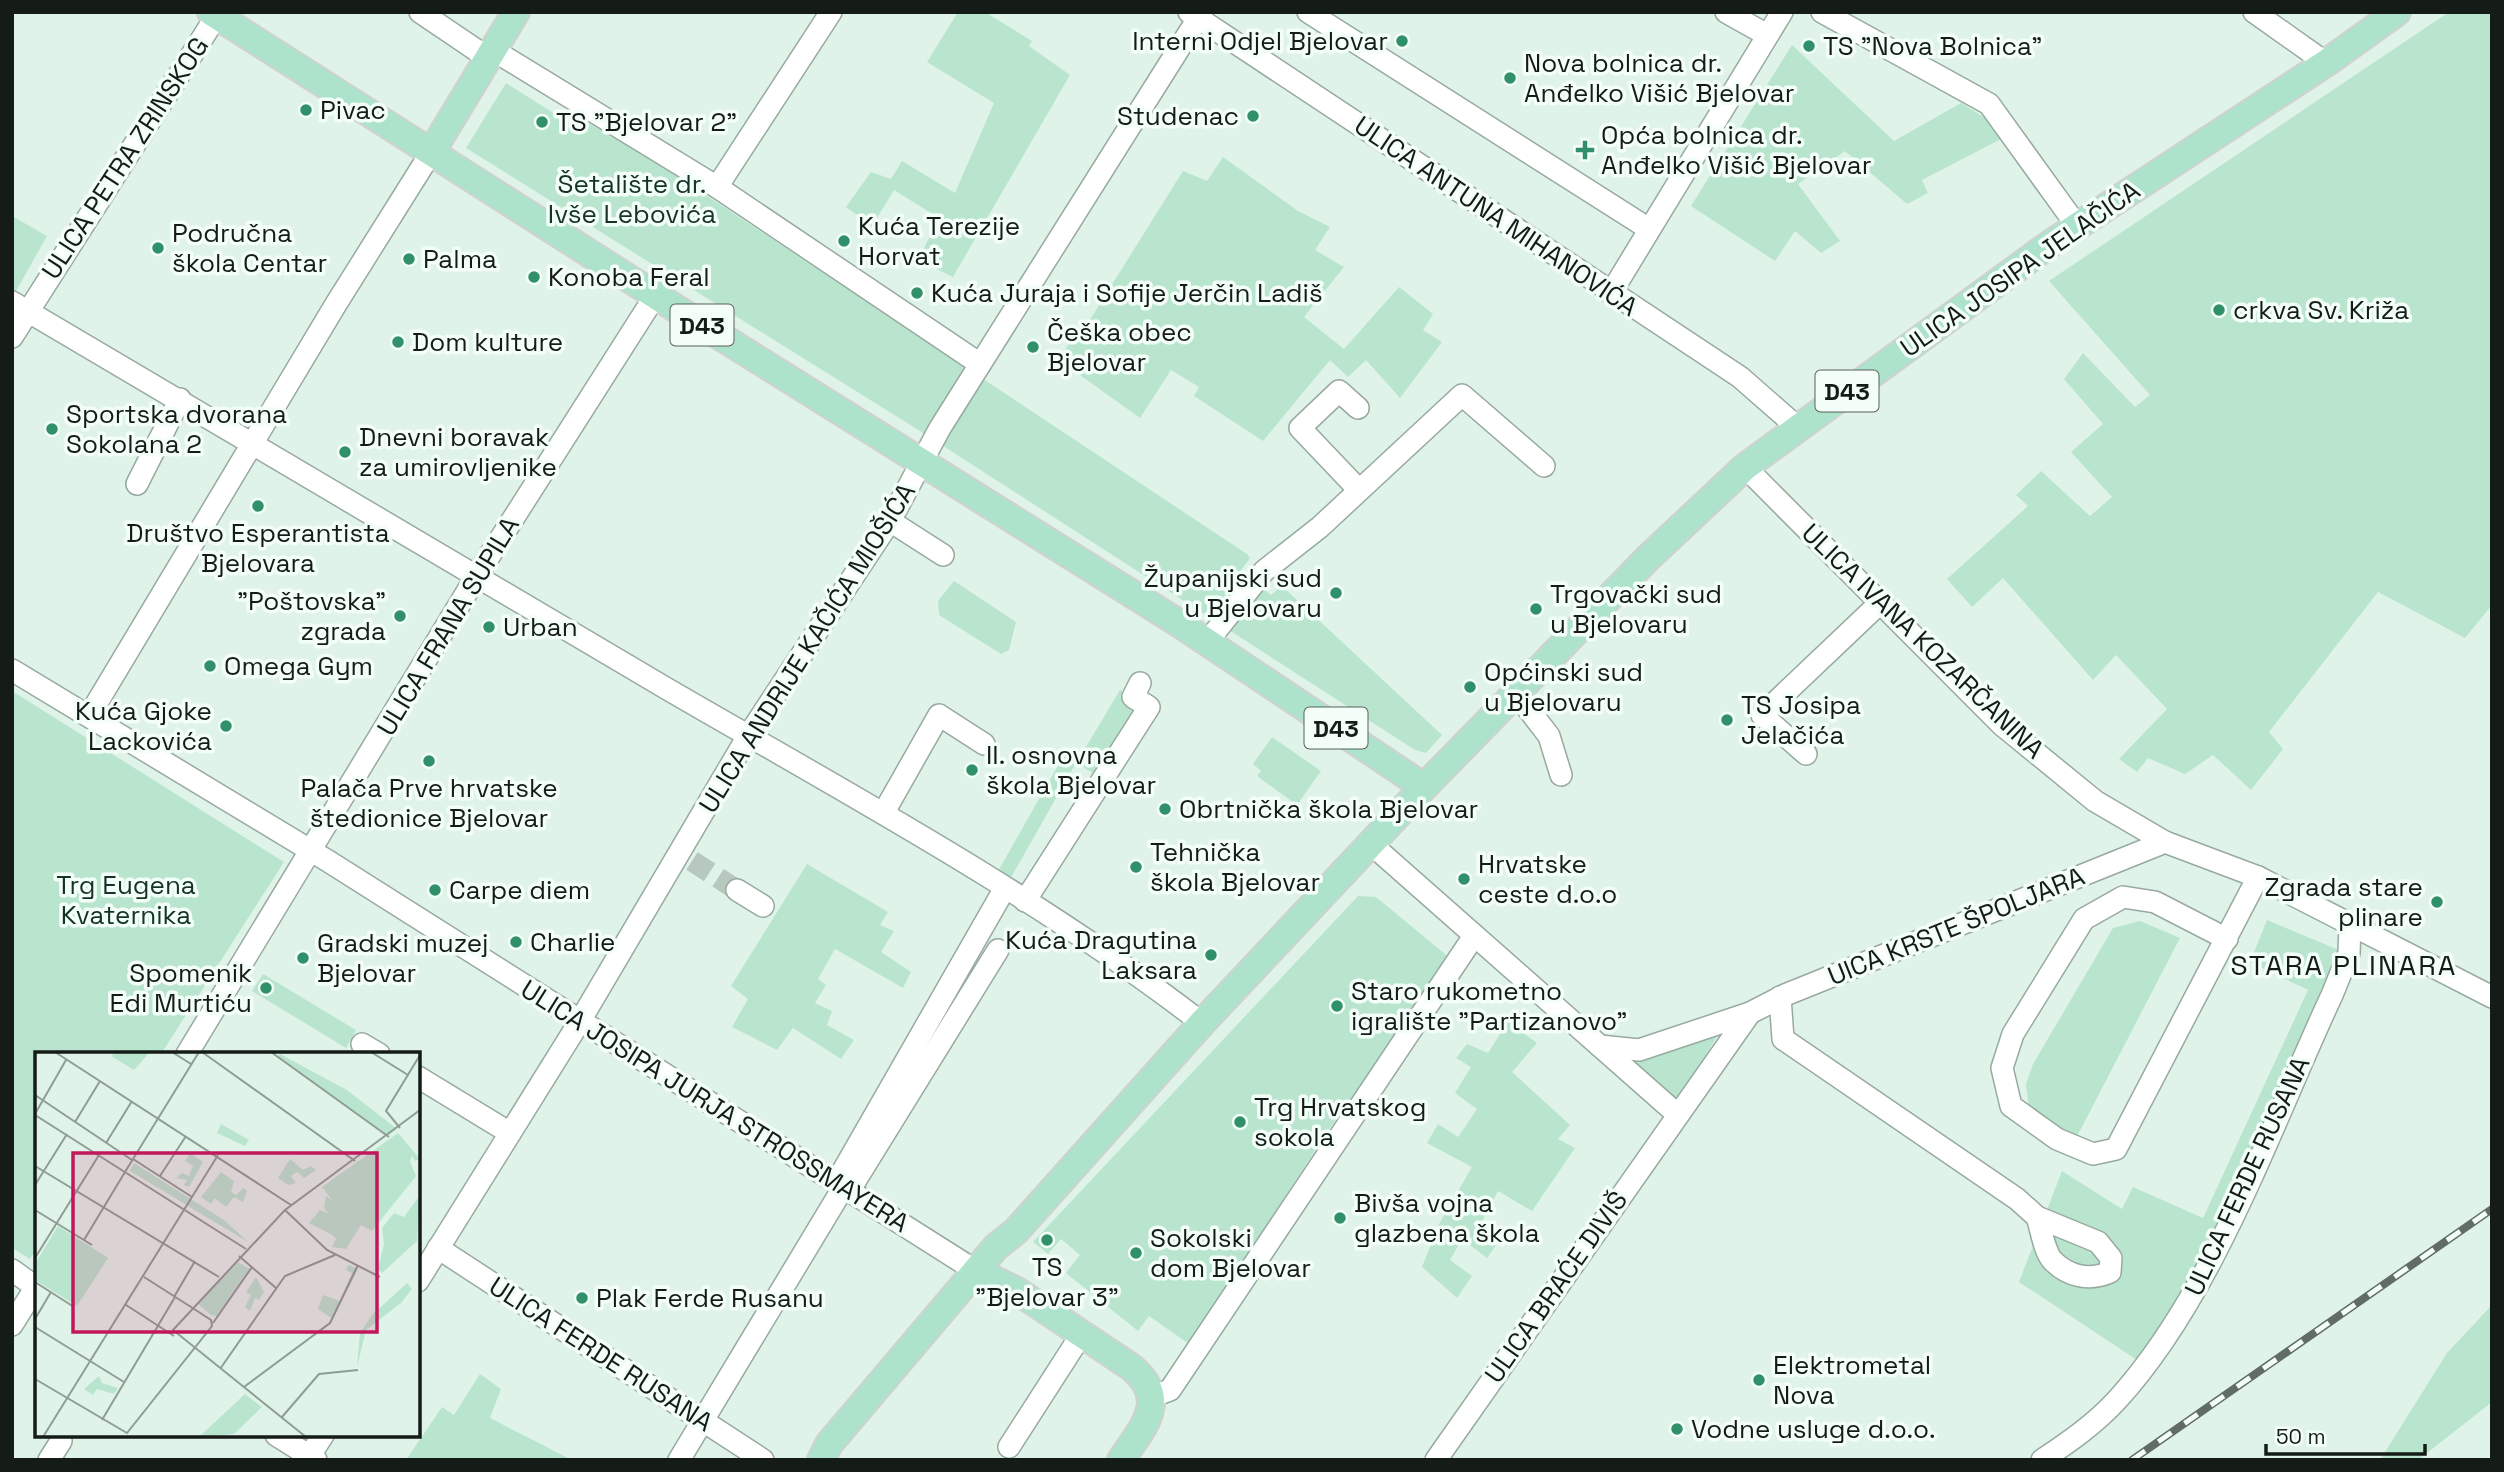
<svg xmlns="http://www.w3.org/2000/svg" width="2504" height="1472" font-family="'Space Grotesk',sans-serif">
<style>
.green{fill:#b9e5ce}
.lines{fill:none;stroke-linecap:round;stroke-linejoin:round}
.minor-tunnel{stroke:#b7c8bf;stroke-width:21;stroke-dasharray:21 10;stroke-linecap:butt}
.minor-casing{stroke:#98aaa0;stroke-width:24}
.major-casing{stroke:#d0d2d1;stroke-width:30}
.minor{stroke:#fff;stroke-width:21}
.major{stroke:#ade3ca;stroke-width:26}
.rail-casing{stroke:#616c66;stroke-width:8}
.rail{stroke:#f3fef8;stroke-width:5;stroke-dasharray:16;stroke-linecap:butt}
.poi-dot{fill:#309069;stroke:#f3fef8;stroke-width:2.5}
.labels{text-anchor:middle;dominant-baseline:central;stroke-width:7;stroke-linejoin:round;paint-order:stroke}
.shield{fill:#f3fef8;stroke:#58605b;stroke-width:2}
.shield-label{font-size:24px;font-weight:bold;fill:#151c18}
.poi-label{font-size:26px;fill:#151c18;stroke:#f3fef8;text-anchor:start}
.street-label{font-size:26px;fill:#151c18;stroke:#f3fef8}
.park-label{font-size:26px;fill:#143225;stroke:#f3fef8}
.neighbourhood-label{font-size:28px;letter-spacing:2px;fill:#151c18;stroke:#f3fef8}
.inset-road{fill:none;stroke:#8f9d95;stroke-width:2}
.view{fill:#c2185b;fill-opacity:0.15;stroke:#c2185b;stroke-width:3.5}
.inset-edge{fill:none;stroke:#151c18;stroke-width:3.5}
</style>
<rect width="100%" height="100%" fill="#e0f3e9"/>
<g class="green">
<polygon points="958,12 985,12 1032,41 1029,46 1070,75 953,277 918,260 939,218 894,190 872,226 846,207 871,172 891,179 902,161 955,193 994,103 927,62"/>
<polygon points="2449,12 2492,12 2492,605 2465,638 2378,592 2269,732 2283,749 2251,790 2213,755 2185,774 2148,758 2137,772 2119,759 2167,709 2116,655 2093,680 2003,578 1972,607 1947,579 2028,506 2016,495 2041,471 2090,516 2112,497 2071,452 2103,424 2064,379 2083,353 2135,407 2150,395 2049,281"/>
<polygon points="1792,45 1894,141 1961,103 1990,121 2003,138 1922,180 1928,193 1907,204 1845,151 1798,184 1840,241 1821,253 1795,231 1775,261 1691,206"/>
<polygon points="506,83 577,128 585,121 656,162 1247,554 1250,558 1241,570 1271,595 1282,586 1442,735 1426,753 1415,750 920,431 466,148"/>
<polygon points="1223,157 1298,211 1330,227 1315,250 1344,267 1304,317 1344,349 1399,287 1433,314 1423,330 1442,342 1400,398 1366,360 1348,377 1330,360 1263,441 1194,396 1199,387 1171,370 1140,418 1059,360 1071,340 1076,342 1183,171 1207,181"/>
<polygon points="12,216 47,236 15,293 12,292"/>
<polygon points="954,581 1016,622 1009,650 1001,654 939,615 938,601"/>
<polygon points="1120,690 1149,707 1105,780 1076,763 1005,888 993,880 1064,755 1077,762"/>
<polygon points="12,691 284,862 161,1054 37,1054 37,1248 30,1259 12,1248"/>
<polygon points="1272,737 1321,771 1297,805 1257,776 1261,771 1253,764"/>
<polygon points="807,864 888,912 880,925 894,931 881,952 911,972 903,988 835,949 818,979 826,985 815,1003 832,1011 827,1025 854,1040 841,1059 793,1028 777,1050 732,1027 748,999 731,986"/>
<polygon points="1358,896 1376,897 1451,959 1327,1132 1189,1344 1149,1316 1138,1331 1066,1273 1080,1255 1061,1239 1048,1254 1033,1242"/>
<polygon points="2267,920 2341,951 2304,1056 2146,1366 2019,1282 2062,1171 2122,1209 2133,1187 2203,1218 2308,990 2250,962"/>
<polygon points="2140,921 2180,938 2072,1146 2029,1109 2026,1084 2033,1064 2113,928"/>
<polygon points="263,974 356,1030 346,1048 252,991"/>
<polygon points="1508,1022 1537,1043 1512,1072 1570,1125 1558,1139 1575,1148 1532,1211 1498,1191 1480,1225 1502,1237 1487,1258 1462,1239 1450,1260 1472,1276 1457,1298 1422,1267 1439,1224 1472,1167 1427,1143 1438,1124 1458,1137 1477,1109 1455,1093 1471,1067 1456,1058 1467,1044 1488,1053"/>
<polygon points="1719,1033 1676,1105 1627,1060"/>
<polygon points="2492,1305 2492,1402 2418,1460 2380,1460 2447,1353"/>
<polygon points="480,1374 501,1389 490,1418 572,1460 406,1460 442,1407 454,1415"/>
</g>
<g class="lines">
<polyline class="minor-tunnel" points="692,861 737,890"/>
<g class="minor-casing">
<g id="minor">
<polyline points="420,12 488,58"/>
<polyline points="1189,12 1740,377 1797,427"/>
<polyline points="1308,12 1649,229"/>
<polyline points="1726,12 1767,35"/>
<polyline points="1822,12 1989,104 2077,226"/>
<polyline points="2254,12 2326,63"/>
<polyline points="493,50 717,187 980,364"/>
<polyline points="717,187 831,12"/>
<polyline points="1611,293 1782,12"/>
<path d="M12,302C232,430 449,562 669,690C850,795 1036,895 1202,1023"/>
<polyline points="12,337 219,12"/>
<polyline points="1358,408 1339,391 1300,428 1359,490"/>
<polyline points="1745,467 2002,725 2095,801 2165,842 2258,877 2492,997"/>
<polyline points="137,484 180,399"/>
<polyline points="890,521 943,555"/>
<polyline points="1207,642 1264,571 1320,527 1462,395 1544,466"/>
<polyline points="12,670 328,861 976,1271"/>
<polyline points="1516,693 1549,736 1561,775"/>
<polyline points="89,716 336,304 432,151"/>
<polyline points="1806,754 1762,715 1881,602"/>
<polyline points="884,812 939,715 984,744"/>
<polyline points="1371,844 1678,1115"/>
<polyline points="737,890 763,906"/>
<polyline points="1025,901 1149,707 1133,697 1140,683"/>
<polyline points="2227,939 2155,902 2123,897 2084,919 2013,1034 2002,1068 2011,1106 2057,1139 2093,1154 2116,1149 2258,877"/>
<path d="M1780,997L1783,1039L2017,1199L2037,1217L2098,1242L2111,1258L2110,1272C2090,1281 2068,1277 2052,1260C2044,1250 2041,1229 2037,1217"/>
<polyline points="362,1044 379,1054"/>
<polyline points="1600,1046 1639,1050 1750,1013"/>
<polyline points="187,1054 476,577 655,296"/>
<polyline points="418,1077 510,1133"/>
<polyline points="836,1183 1005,888"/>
<polyline points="849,1191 998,950"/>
<polyline points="438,1248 763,1460"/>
<polyline points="12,1270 37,1288"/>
<polyline points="418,1281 580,1021 748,736 890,521 940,428 1202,12"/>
<polyline points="12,1325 37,1285"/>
<polyline points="1151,1397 1170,1390 1474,936"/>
<polyline points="276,1435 316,1460"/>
<polyline points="1009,1447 1081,1335"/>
<polyline points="49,1460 61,1441"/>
<polyline points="307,1460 323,1435"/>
<polyline points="679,1460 843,1188"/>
<polyline points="1436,1460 1750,1013 1785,995 2165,842"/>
<path d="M2042,1460C2069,1442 2095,1424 2117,1400C2214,1294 2271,1125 2332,995L2349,953L2350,925"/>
</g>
</g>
<g class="major-casing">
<g id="major">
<polyline points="211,12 672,306 1177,622 1424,787"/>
<polyline points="432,151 516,12"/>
<path d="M976,1271L1017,1291L1131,1367C1171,1400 1142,1428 1121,1460"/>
<polyline points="821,1460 829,1444 996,1247 1016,1231 1202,1023 1424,787 1648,558 1745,467 2050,244 2326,63 2397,12"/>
</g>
</g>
<use href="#minor" class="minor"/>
<use href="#major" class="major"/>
<g class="rail-casing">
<polyline id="rail" points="2132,1460 2492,1209"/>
</g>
<use href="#rail" class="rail"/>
</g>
<g class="poi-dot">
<circle cx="1402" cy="41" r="7"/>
<circle cx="1809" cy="46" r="7"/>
<circle cx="1510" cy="78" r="7"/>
<circle cx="306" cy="110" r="7"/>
<circle cx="1253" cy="116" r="7"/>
<circle cx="542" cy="122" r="7"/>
<path d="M1581.5 139.5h7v7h7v7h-7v7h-7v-7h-7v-7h7z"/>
<circle cx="844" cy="241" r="7"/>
<circle cx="158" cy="248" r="7"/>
<circle cx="409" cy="259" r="7"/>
<circle cx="534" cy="277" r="7"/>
<circle cx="917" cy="293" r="7"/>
<circle cx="2219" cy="310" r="7"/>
<circle cx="398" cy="342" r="7"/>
<circle cx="1033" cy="347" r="7"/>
<circle cx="52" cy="429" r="7"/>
<circle cx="345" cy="452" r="7"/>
<circle cx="258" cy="506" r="7"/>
<circle cx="1336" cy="593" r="7"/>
<circle cx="1536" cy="609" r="7"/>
<circle cx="400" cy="616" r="7"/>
<circle cx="489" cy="627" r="7"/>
<circle cx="210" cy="666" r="7"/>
<circle cx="1470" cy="687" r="7"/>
<circle cx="1727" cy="720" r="7"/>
<circle cx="226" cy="726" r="7"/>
<circle cx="429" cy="761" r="7"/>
<circle cx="972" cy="770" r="7"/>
<circle cx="1165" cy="809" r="7"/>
<circle cx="1136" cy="867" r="7"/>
<circle cx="1464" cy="879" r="7"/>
<circle cx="435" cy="890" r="7"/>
<circle cx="2437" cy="902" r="7"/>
<circle cx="516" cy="942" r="7"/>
<circle cx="1211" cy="955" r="7"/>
<circle cx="303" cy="958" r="7"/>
<circle cx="266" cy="988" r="7"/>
<circle cx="1337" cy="1006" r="7"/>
<circle cx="1240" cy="1122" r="7"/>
<circle cx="1340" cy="1218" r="7"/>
<circle cx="1047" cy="1240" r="7"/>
<circle cx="1136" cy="1253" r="7"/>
<circle cx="582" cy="1298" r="7"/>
<circle cx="1759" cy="1380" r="7"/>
<circle cx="1677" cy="1429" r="7"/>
</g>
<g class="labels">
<g class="shield">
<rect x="670.5" y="304.5" width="63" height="41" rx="5"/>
<rect x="1815.5" y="370.5" width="63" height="41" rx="5"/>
<rect x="1304.5" y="707.5" width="63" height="41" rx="5"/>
</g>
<g class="shield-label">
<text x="702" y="325">D43</text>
<text x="1847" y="391">D43</text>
<text x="1336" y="728">D43</text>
</g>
<g class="poi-label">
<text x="1388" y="41" text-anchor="end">Interni Odjel Bjelovar</text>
<text x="1823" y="46">TS "Nova Bolnica"</text>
<text x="1524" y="63">Nova bolnica dr.<tspan x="1524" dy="30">Anđelko Višić Bjelovar</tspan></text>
<text x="320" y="110">Pivac</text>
<text x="1239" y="116" text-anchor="end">Studenac</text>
<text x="556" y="122">TS "Bjelovar 2"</text>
<text x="1601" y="135">Opća bolnica dr.<tspan x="1601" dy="30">Anđelko Višić Bjelovar</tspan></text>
<text x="858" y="226">Kuća Terezije<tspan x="858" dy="30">Horvat</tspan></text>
<text x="172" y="233">Područna<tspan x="172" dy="30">škola Centar</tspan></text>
<text x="423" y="259">Palma</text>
<text x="548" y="277">Konoba Feral</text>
<text x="931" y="293">Kuća Juraja i Sofije Jerčin Ladiš</text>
<text x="2233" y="310">crkva Sv. Križa</text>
<text x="1047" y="332">Češka obec<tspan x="1047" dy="30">Bjelovar</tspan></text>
<text x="412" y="342">Dom kulture</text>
<text x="66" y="414">Sportska dvorana<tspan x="66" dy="30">Sokolana 2</tspan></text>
<text x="359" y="437">Dnevni boravak<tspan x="359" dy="30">za umirovljenike</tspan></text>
<text x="258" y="533" text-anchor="middle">Društvo Esperantista<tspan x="258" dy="30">Bjelovara</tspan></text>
<text x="1322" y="578" text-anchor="end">Županijski sud<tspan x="1322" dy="30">u Bjelovaru</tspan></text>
<text x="1550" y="594">Trgovački sud<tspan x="1550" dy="30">u Bjelovaru</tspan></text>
<text x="386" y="601" text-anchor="end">"Poštovska"<tspan x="386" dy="30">zgrada</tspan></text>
<text x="503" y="627">Urban</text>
<text x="224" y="666">Omega Gym</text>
<text x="1484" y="672">Općinski sud<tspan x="1484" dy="30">u Bjelovaru</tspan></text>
<text x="1741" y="705">TS Josipa<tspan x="1741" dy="30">Jelačića</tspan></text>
<text x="212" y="711" text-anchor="end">Kuća Gjoke<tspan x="212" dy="30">Lackovića</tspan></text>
<text x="986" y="755">II. osnovna<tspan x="986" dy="30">škola Bjelovar</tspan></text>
<text x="429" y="788" text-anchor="middle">Palača Prve hrvatske<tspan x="429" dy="30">štedionice Bjelovar</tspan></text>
<text x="1179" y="809">Obrtnička škola Bjelovar</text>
<text x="1150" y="852">Tehnička<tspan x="1150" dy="30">škola Bjelovar</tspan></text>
<text x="1478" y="864">Hrvatske<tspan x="1478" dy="30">ceste d.o.o</tspan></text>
<text x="2423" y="887" text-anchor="end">Zgrada stare<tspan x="2423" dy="30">plinare</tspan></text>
<text x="449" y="890">Carpe diem</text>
<text x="1197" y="940" text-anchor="end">Kuća Dragutina<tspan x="1197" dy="30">Laksara</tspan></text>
<text x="530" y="942">Charlie</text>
<text x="317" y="943">Gradski muzej<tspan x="317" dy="30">Bjelovar</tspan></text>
<text x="252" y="973" text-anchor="end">Spomenik<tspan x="252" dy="30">Edi Murtiću</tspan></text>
<text x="1351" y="991">Staro rukometno<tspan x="1351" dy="30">igralište "Partizanovo"</tspan></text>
<text x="1254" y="1107">Trg Hrvatskog<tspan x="1254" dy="30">sokola</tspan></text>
<text x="1354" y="1203">Bivša vojna<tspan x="1354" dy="30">glazbena škola</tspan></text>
<text x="1150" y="1238">Sokolski<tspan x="1150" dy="30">dom Bjelovar</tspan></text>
<text x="1047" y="1267" text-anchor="middle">TS<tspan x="1047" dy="30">"Bjelovar 3"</tspan></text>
<text x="596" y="1298">Plak Ferde Rusanu</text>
<text x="1773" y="1365">Elektrometal<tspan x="1773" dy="30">Nova</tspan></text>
<text x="1691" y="1429">Vodne usluge d.o.o.</text>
</g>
<g class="street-label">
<text transform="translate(125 158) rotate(-57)">ULICA PETRA ZRINSKOG</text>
<text transform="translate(1496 216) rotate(34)">ULICA ANTUNA MIHANOVIĆA</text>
<text transform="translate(2020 269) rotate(-35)">ULICA JOSIPA JELAČIĆA</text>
<text transform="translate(448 626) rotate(-59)">ULICA FRANA SUPILA</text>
<text transform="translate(1923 641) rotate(44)">ULICA IVANA KOZARČANINA</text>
<text transform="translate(807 648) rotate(-58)">ULICA ANDRIJE KAČIĆA MIOŠIĆA</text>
<text transform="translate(1956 926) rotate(-22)">UICA KRSTE ŠPOLJARA</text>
<text transform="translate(715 1106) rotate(32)">ULICA JOSIPA JURJA STROSSMAYERA</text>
<text transform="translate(2247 1176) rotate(-65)">ULICA FERDE RUSANA</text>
<text transform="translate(1556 1287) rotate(-55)">ULICA BRAĆE DIVIŠ</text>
<text transform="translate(601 1354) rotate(33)">ULICA FERDE RUSANA</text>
</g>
<g class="park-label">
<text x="632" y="184">Šetalište dr.<tspan x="632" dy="30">Ivše Lebovića</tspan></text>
<text x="126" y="885">Trg Eugena<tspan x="126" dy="30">Kvaternika</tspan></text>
</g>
<g class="neighbourhood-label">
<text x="2344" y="965">STARA PLINARA</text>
</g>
</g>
<g transform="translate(35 1052)">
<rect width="385" height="385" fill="#e0f3e9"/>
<path d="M81,0H115L99,18L76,4ZM245,2L312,38L362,77L353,84L242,5ZM186,72L214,88L210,94L182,81ZM363,81L385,107L380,109L377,104L375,109L381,124L337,179L326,173L311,197L297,195L301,187L297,183L274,171L285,158L294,162L289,156L291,144L298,149L287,135ZM155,101L168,110L154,135L149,133L152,128L141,126L147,121L154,124L158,114L150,109ZM255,107L268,118L276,114L281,118L269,126L262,120L256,124L261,131L253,133L243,126ZM99,111L189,168L213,190L95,119ZM186,120L199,129L196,140L201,143L208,136L212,139L208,150L199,145L191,155L180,146L176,152L166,145ZM385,143L382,189L347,221L343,217L349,192L347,176L359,161L369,165ZM23,174L73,206L42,254L0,228V212ZM203,210L214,217L182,264L176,263L163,252ZM313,213L323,217L298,267L283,257L288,243L305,249L317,221L311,218ZM221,225L229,240L224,248L220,246L215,259L210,255L216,243L211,240ZM372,231L377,237L366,251L331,278L322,315L325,281L337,263ZM64,324L67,331L83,336L79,342L62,337L58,343L49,337ZM210,342L227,355L199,382L164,385Z" fill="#b9e5ce"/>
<path class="inset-road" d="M20,0L256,153M137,0L156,12M167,0L320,109M236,0L354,85M336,0L373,23M0,43L97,108M0,62L31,8M0,63L211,197M40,70L65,29M365,76L351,59L385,3M71,91L97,49M98,107L157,145M0,114L184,225M90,120L164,0M125,124L151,84M0,133L32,82M0,158L57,193M250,158L292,198L345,225M49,188L90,120M204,204L241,236M0,206L64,103M109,225L156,255M0,230L39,255M139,245L160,209M91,253L139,284M0,267L16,240M178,271L217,215M0,275L89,330M185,317L250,224L300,203M0,327L92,381L177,274L176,268L156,255M209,335L295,271L323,213M247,365L284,322L323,318M67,368L140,245M8,385L183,103M271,385L138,278L250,158L385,58"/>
<path class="view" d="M38,101H342V280H38Z"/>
<rect width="385" height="385" class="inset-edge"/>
</g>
<rect width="2504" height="1472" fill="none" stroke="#151c18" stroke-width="28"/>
<path d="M2266 1444v10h159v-10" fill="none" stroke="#151c18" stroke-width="3.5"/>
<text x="2276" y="1444" font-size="21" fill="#151c18" stroke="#f3fef8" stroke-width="5" paint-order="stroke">50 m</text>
</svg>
